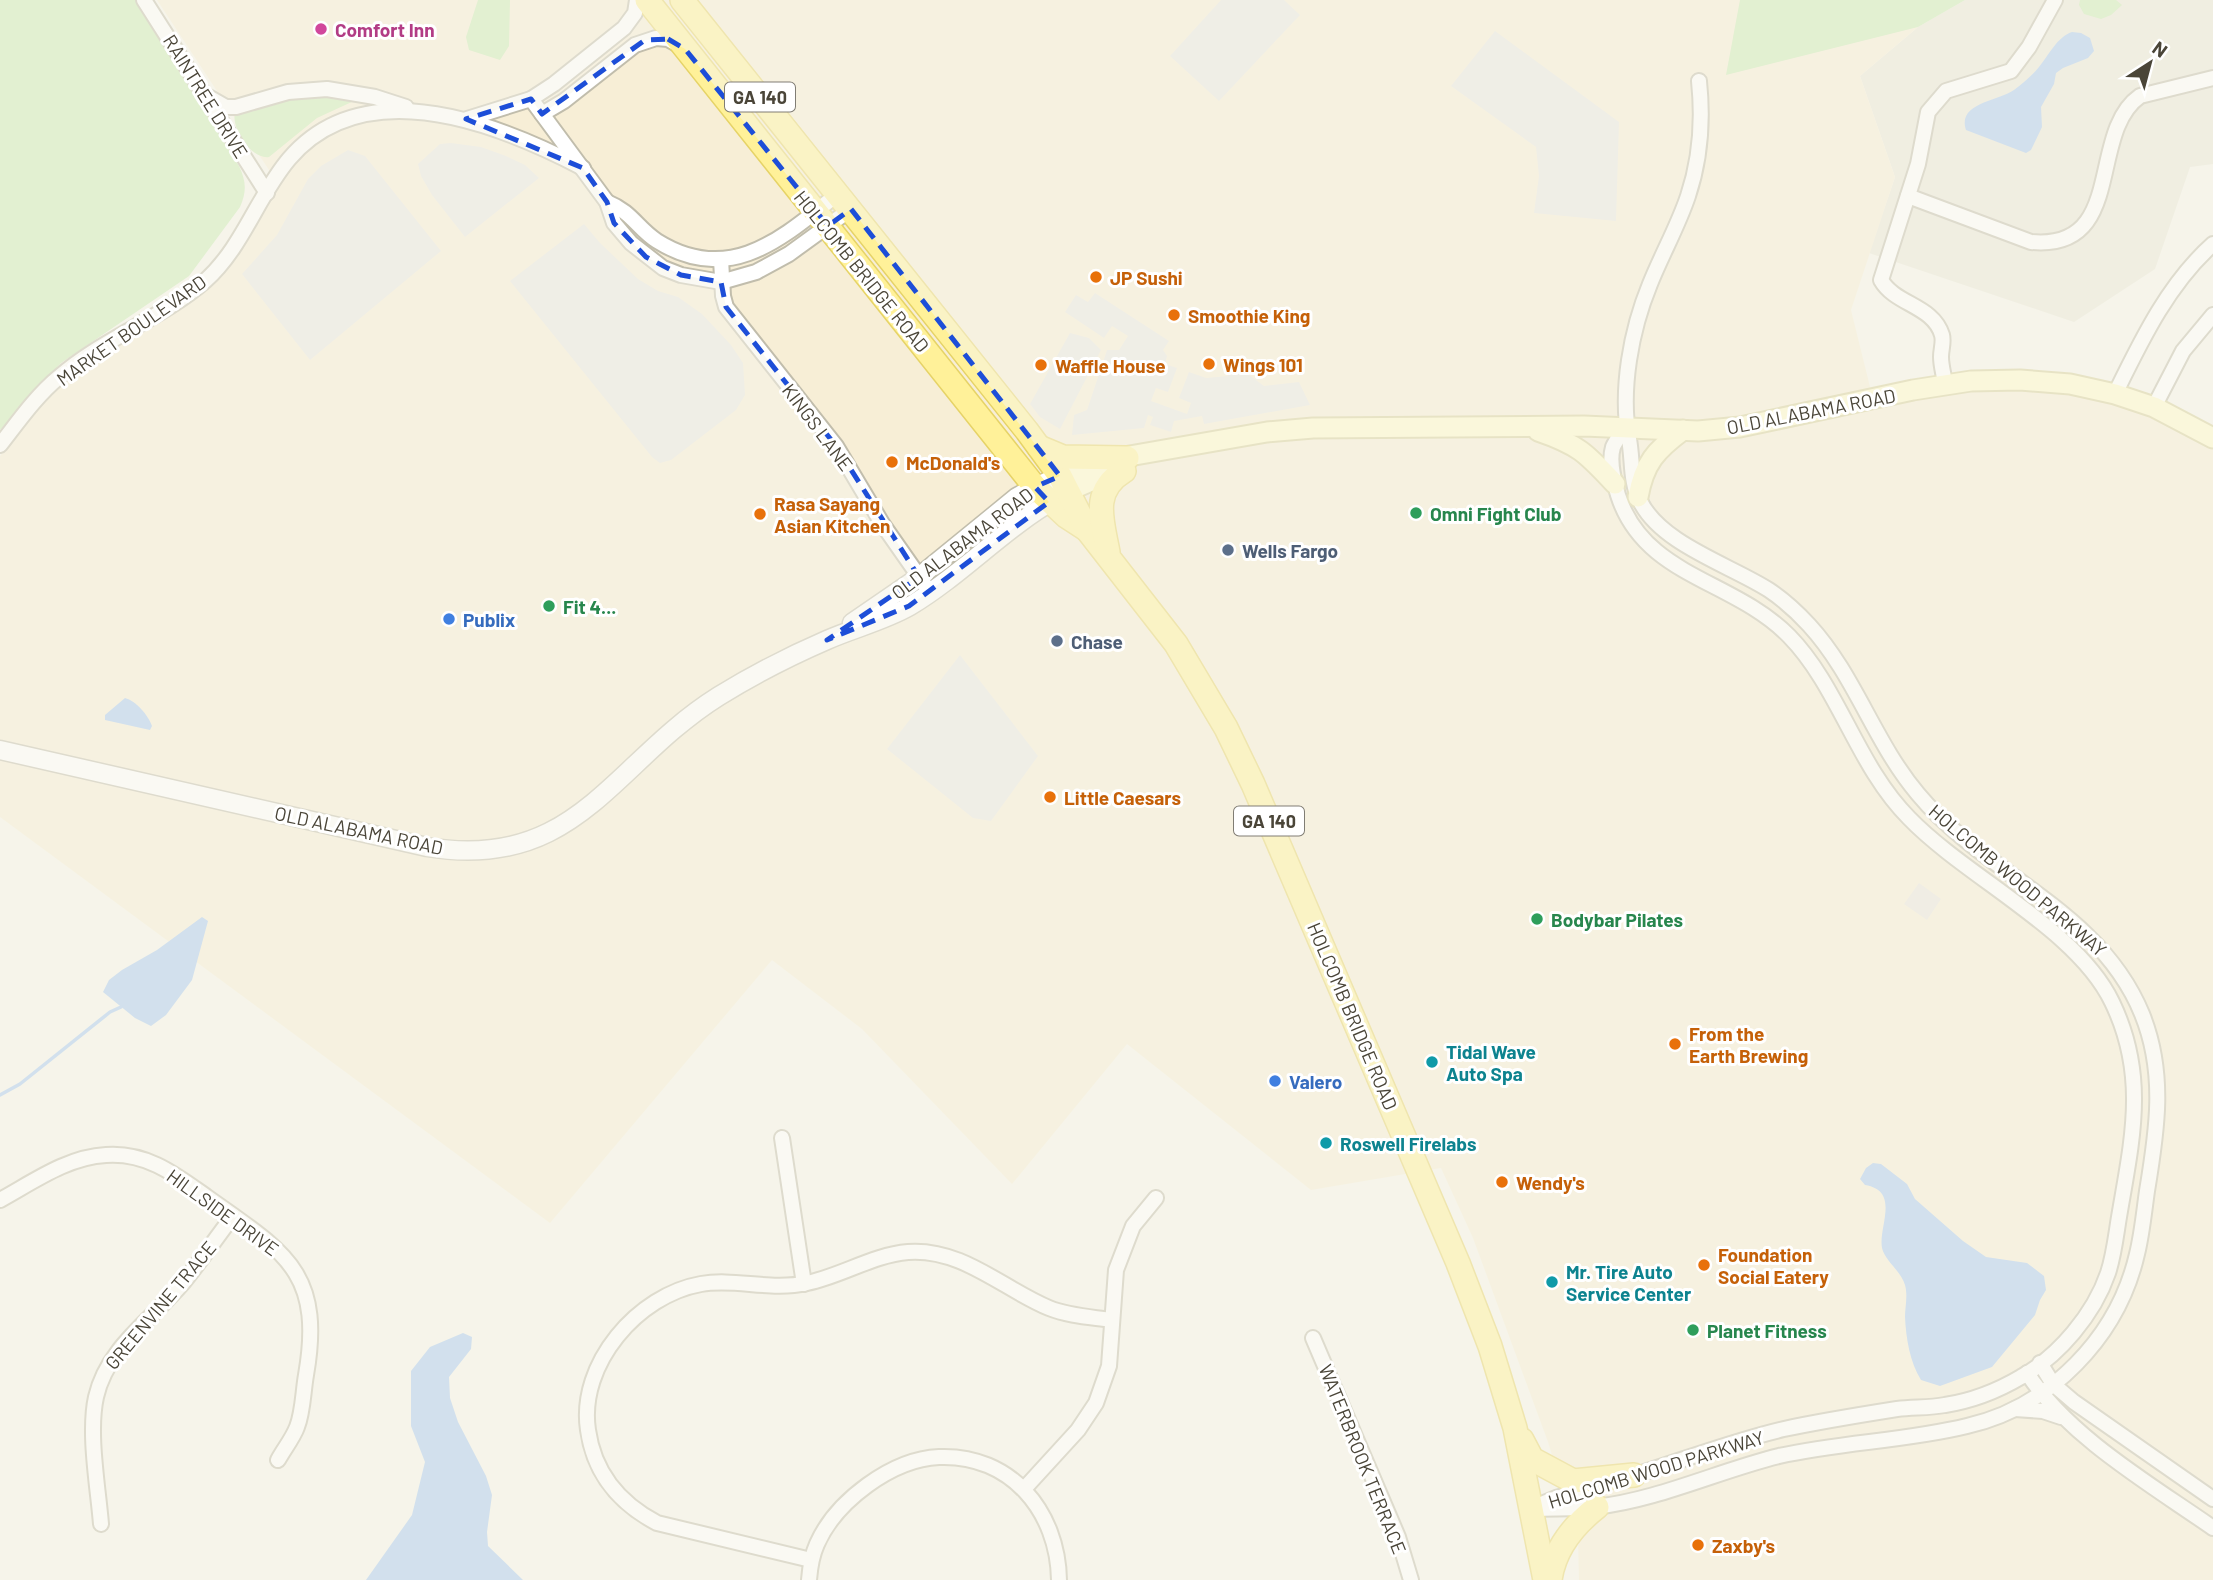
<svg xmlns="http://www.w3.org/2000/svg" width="2213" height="1580" font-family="Barlow,sans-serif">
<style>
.residential{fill:#e9e6d8}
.commercial{fill:#f7eed6}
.industrial{fill:#e8e5de}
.green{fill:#c9eab3}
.parking{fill:#e7e6e2}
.water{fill:#a6c8f2}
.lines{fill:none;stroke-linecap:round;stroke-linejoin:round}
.stream{stroke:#a6c8f2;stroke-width:3.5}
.minor-casing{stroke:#c1bdac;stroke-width:18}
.tertiary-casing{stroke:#c1bdac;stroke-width:21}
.secondary-casing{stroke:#d6cf9a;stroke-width:23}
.primary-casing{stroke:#e6d367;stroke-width:26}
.minor{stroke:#fff;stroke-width:14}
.tertiary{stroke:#fff;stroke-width:18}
.secondary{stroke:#fffaca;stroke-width:19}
.primary{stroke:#fff199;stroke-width:23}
.marked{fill:none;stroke:#1d4ed8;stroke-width:5;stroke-dasharray:14 9;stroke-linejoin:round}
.hotel-dot{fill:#d1479c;stroke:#fff;stroke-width:2.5}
.food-dot{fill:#e8710a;stroke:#fff;stroke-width:2.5}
.leisure-dot{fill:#2e9e5b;stroke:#fff;stroke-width:2.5}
.service-dot{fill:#5c6f8a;stroke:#fff;stroke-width:2.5}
.shop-dot{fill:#3f7fe0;stroke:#fff;stroke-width:2.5}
.culture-dot{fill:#0f9aa8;stroke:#fff;stroke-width:2.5}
.labels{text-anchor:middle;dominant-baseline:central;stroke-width:6;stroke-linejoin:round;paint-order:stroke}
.shield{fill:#fff;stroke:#807d74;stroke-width:2}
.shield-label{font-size:18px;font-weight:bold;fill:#4a4538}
.hotel-label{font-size:19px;font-weight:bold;fill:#b23c85;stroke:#fff;text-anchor:start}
.street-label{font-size:19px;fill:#4a4538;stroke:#fff}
.food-label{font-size:19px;font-weight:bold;fill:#c56008;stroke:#fff;text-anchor:start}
.leisure-label{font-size:19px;font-weight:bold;fill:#27864d;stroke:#fff;text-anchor:start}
.service-label{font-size:19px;font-weight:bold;fill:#4e5e75;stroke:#fff;text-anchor:start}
.shop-label{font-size:19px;font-weight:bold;fill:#366cbe;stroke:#fff;text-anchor:start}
.culture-label{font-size:19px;font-weight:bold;fill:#0d838f;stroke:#fff;text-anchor:start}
</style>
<rect width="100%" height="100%" fill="#f5f4ea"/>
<polygon class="residential" points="1965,0 2213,0 2213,164 2190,167 2155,269 2074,322 1869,253 1895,177 1860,76 1918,27"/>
<polygon class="commercial" points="157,0 1943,0 1900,31 1918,27 1860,76 1895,177 1851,310 1874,403 2060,379 2150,394 2213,430 2213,1580 1579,1580 1578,1539 1548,1442 1473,1238 1441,1168 1311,1190 1127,1044 1012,1184 862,1029 772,960 550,1223 0,817 0,456 73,363 205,277 271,173"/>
<polygon class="industrial" points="1919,883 1941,899 1927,920 1904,904"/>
<g class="green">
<path d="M0,0H135L239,166C246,181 247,191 240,207L189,276L61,363L0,430Z"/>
<polygon points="478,0 510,0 509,46 500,60 469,50 466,37"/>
<polygon points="1740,0 1965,0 1918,27 1726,75"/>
<polygon points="2080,0 2116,0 2122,5 2111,15 2101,19 2084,14 2079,5"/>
<path d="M314,93L356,100L317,118L269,157C252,160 231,129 235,113L246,107Z"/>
</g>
<g class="parking">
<polygon points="1221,0 1284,0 1300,15 1219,101 1170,56"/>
<polygon points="1495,31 1619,122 1616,221 1534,213 1539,176 1536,147 1451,86"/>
<polygon points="451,143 481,147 506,156 525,165 539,178 465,237 432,195 421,176 418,164 440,144"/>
<polygon points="348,150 365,156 441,251 310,360 242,274 277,235 308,179 321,166"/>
<polygon points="584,224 600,243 638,279 658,291 678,297 702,314 731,345 743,363 745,395 736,410 671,460 660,463 652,457 510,281"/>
<polygon points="1095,293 1169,341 1163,350 1167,356 1165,364 1177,368 1168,392 1156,388 1151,401 1187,414 1191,403 1179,398 1189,372 1206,378 1228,376 1233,363 1264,386 1299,382 1310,405 1204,424 1202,416 1174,421 1171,432 1150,425 1153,417 1148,415 1144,428 1072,435 1074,415 1087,410 1107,350 1119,350 1128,336 1112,326 1104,338 1065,312 1076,295 1088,302"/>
<polygon points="1070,333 1089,338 1101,350 1060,429 1040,417 1030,404"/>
<polygon points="960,655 1038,756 991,821 973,818 887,749"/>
</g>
<g class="water">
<path d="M2072,32L2081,33L2090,38L2094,51L2088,58L2063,68L2056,73L2054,84L2041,107L2042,127L2031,150L2026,153L1966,130C1957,103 1998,101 2014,90C2023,83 2032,76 2039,67C2049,55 2057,37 2072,32Z"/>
<path d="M125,698C136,701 148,715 152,726L150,730L105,720V715Z"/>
<polygon points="202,917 208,921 192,980 166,1015 151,1026 135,1018 103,992 109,980 122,970 157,950"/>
<path d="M1873,1163L1881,1164L1907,1184L1915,1199L1963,1241L1986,1257L2027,1263L2044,1276L2046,1290L2040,1300L2035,1315L1992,1367L1940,1386L1921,1380C1910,1362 1906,1339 1905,1317C1905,1307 1908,1296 1905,1285C1901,1271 1885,1261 1882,1248C1878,1227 1901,1191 1865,1185L1860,1179L1866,1168Z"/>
<polygon points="463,1333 472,1337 471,1349 449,1377 450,1398 458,1422 486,1476 492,1495 487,1532 488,1546 523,1580 366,1580 412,1515 425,1462 411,1426 411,1371 430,1347"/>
</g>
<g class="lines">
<polyline class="stream" points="0,1095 20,1084 110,1012 121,1007"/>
<g class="minor-casing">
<g id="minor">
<polyline points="144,0 267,193"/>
<polyline points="205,95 226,107 236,107 288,92 327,89 375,97 406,107"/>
<polyline points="531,99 607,202 614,223 631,243 663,268 681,275 721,282 756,272 789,254 851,209"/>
<polyline points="542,114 564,101 635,45 656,38 668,39 679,45"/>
<polyline points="467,119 531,99 554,84 624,28 635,13 637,0"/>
<path d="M1908,196L2031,242C2127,251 2087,133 2140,96L2213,78"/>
<path d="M607,202C632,212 637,228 657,241C731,287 783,237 839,193"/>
<polyline points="721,259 723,296 726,307 836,446 883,525 925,585"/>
<path d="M1945,384C1944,375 1941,366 1941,357C1941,349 1944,342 1942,335C1933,305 1895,305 1881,280L1918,164L1928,112L1946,91L2011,71L2029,47L2055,0"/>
<path d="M2115,394C2141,341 2168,284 2213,244"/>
<polyline points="2154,407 2183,351 2213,315"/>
<path d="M1626,426C1622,433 1616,440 1613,447C1609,460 1614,482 1618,495C1644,577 1733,579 1789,636C1839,687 1857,766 1909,818C1967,878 2077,929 2112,1002C2148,1076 2132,1140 2119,1217C2116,1235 2114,1255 2108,1273C2094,1314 2059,1356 2021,1377C1999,1390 1971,1401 1945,1405C1929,1408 1913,1407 1897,1409C1859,1415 1821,1421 1784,1429C1732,1441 1681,1461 1629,1477"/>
<path d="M0,445C18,422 36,396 59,377C102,339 161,319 205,281C243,247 257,197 289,159C365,70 499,124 583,168"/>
<polyline points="782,1138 804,1284"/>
<path d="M0,1200C33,1182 67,1157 106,1155C147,1152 176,1175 207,1197C284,1252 324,1271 306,1375C303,1392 303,1412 297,1427C293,1438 284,1449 278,1460"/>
<polyline points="1313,1338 1398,1537 1411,1580"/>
<polyline points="2040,1363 2053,1384 2074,1402 2213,1499"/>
<path d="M2027,1373C2069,1437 2150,1484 2213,1528"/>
<polyline points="2015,1409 2043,1411 2061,1417"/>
<polyline points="1024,1489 1078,1430 1096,1403 1109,1366 1116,1270 1133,1226 1156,1198"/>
<polyline points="1539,1505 1556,1498 1600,1486"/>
<path d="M1532,1509C1553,1508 1574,1509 1595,1507C1658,1500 1718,1471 1779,1456C1841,1442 1906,1441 1967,1426C2050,1407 2118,1337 2137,1254C2142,1234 2144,1212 2147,1191C2157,1131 2166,1073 2142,1014C2099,909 1986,876 1918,794C1874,742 1855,675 1809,625C1797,612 1784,600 1769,590C1730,565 1661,544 1640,501C1630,481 1633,461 1629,439C1620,390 1631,330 1650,284C1662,254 1678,226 1688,196C1700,160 1703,119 1699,81"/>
<path d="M101,1524C98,1487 88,1433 96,1397C107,1348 151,1320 182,1284C200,1262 216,1238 233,1216"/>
<path d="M811,1560L657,1523C619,1503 594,1473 588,1430C578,1364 638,1295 701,1284C735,1278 770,1291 807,1283C841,1276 873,1255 908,1252C962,1248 1003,1289 1049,1308C1069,1316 1091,1317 1111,1320"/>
<path d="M809,1580C810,1567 812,1555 817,1544C836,1501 892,1459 939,1457C1011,1454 1058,1512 1059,1580"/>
</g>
</g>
<g class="tertiary-casing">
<g id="tertiary">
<polyline points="852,623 919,577 1017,497 1035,487 1060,476"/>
<path d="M0,750L427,847C577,872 612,763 719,696C753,675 790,656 827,640C854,628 884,621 910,606C963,574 1005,527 1059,497"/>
</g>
</g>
<g class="secondary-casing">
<g id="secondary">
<path d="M1538,431C1579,445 1586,453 1615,484"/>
<polyline points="1060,476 1095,462 1267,432 1313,428 1584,426 1698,431 1740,427 1913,390 1971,381 2020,380 2070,384 2115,394 2154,407 2213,438"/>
<polyline points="1068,491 1091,481 1123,472"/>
<path d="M1638,497C1644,463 1656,450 1683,430"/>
</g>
</g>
<g class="primary-casing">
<g id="primary">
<polyline points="647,0 1035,487 1066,516 1086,529"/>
<polyline points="682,0 1027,431 1060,476 1088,531 1176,644 1226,728 1253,784 1458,1263 1490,1346 1515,1428 1545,1580"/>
<polyline points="1039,447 1063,457 1127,458"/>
<path d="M1108,552C1102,520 1091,491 1124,471"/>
<polyline points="1522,1440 1532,1459 1573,1481 1634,1475"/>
<path d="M1550,1580C1554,1550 1574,1525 1597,1507"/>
</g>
</g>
<use href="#minor" class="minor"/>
<use href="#tertiary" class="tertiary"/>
<use href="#secondary" class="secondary"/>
<use href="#primary" class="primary"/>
</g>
<path d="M0 0H2213V1580H0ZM668,39L685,49L828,226L851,209L1060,476L1035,487L1049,502L909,606L827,640L919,577L836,446L726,307L721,282L681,275L646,257L614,223L607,202L583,168L466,119L531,99L542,114L645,40Z" fill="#f5f4ea" fill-opacity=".55" fill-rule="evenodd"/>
<path class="marked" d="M668,39L685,49L828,226L851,209L1060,476L1035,487L1049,502L909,606L827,640L919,577L836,446L726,307L721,282L681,275L646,257L614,223L607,202L583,168L466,119L531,99L542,114L645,40Z"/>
<circle class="hotel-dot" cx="321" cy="29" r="7"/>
<g class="food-dot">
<circle cx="1096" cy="277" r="7"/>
<circle cx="1174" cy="315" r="7"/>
<circle cx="1209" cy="364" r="7"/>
<circle cx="1041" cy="365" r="7"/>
<circle cx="892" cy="462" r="7"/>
<circle cx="760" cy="514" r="7"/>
<circle cx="1050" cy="797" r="7"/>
<circle cx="1675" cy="1044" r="7"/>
<circle cx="1502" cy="1182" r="7"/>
<circle cx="1704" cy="1265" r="7"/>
<circle cx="1698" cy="1545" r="7"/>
</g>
<g class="leisure-dot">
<circle cx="1416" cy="513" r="7"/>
<circle cx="549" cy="606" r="7"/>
<circle cx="1537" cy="919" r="7"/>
<circle cx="1693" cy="1330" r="7"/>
</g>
<g class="service-dot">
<circle cx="1228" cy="550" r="7"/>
<circle cx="1057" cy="641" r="7"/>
</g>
<g class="shop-dot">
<circle cx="449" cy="619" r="7"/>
<circle cx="1275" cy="1081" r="7"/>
</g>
<g class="culture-dot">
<circle cx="1432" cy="1062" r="7"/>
<circle cx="1326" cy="1143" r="7"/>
<circle cx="1552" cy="1282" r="7"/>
</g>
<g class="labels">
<g class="shield">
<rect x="725" y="82.5" width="70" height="29" rx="5"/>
<rect x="1234" y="806.5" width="70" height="29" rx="5"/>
</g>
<g class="shield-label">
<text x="760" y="97">GA 140</text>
<text x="1269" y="821">GA 140</text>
</g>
<g class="hotel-label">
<text x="335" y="29">Comfort Inn</text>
</g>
<g class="street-label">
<text transform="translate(206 96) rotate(58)">RAINTREE DRIVE</text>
<text transform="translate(862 271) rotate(51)">HOLCOMB BRIDGE ROAD</text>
<text transform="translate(131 330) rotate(-35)">MARKET BOULEVARD</text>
<text transform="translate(1811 411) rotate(-11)">OLD ALABAMA ROAD</text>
<text transform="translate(818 427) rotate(53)">KINGS LANE</text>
<text transform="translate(962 543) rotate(-37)">OLD ALABAMA ROAD</text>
<text transform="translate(359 830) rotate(12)">OLD ALABAMA ROAD</text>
<text transform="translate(2018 880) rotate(40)">HOLCOMB WOOD PARKWAY</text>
<text transform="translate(1353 1016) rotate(67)">HOLCOMB BRIDGE ROAD</text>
<text transform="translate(223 1212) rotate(36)">HILLSIDE DRIVE</text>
<text transform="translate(160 1305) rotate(-50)">GREENVINE TRACE</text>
<text transform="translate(1363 1459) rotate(68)">WATERBROOK TERRACE</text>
<text transform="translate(1656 1469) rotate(-17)">HOLCOMB WOOD PARKWAY</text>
</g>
<g class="food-label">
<text x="1110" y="277">JP Sushi</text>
<text x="1188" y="315">Smoothie King</text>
<text x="1223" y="364">Wings 101</text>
<text x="1055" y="365">Waffle House</text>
<text x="906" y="462">McDonald's</text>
<text x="774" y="503">Rasa Sayang<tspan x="774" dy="22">Asian Kitchen</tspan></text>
<text x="1064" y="797">Little Caesars</text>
<text x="1689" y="1033">From the<tspan x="1689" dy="22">Earth Brewing</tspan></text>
<text x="1516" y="1182">Wendy's</text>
<text x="1718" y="1254">Foundation<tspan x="1718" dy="22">Social Eatery</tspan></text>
<text x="1712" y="1545">Zaxby's</text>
</g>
<g class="leisure-label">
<text x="1430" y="513">Omni Fight Club</text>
<text x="563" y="606">Fit 4...</text>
<text x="1551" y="919">Bodybar Pilates</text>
<text x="1707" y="1330">Planet Fitness</text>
</g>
<g class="service-label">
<text x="1242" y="550">Wells Fargo</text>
<text x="1071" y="641">Chase</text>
</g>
<g class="shop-label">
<text x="463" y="619">Publix</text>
<text x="1289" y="1081">Valero</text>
</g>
<g class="culture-label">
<text x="1446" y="1051">Tidal Wave<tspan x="1446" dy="22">Auto Spa</tspan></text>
<text x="1340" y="1143">Roswell Firelabs</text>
<text x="1566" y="1271">Mr. Tire Auto<tspan x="1566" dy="22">Service Center</tspan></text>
</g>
</g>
<g transform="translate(2150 63) rotate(36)" stroke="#ffffff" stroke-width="5" paint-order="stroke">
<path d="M0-5L12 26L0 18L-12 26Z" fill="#4a4538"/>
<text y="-10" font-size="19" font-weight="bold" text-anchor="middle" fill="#4a4538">N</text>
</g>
</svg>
